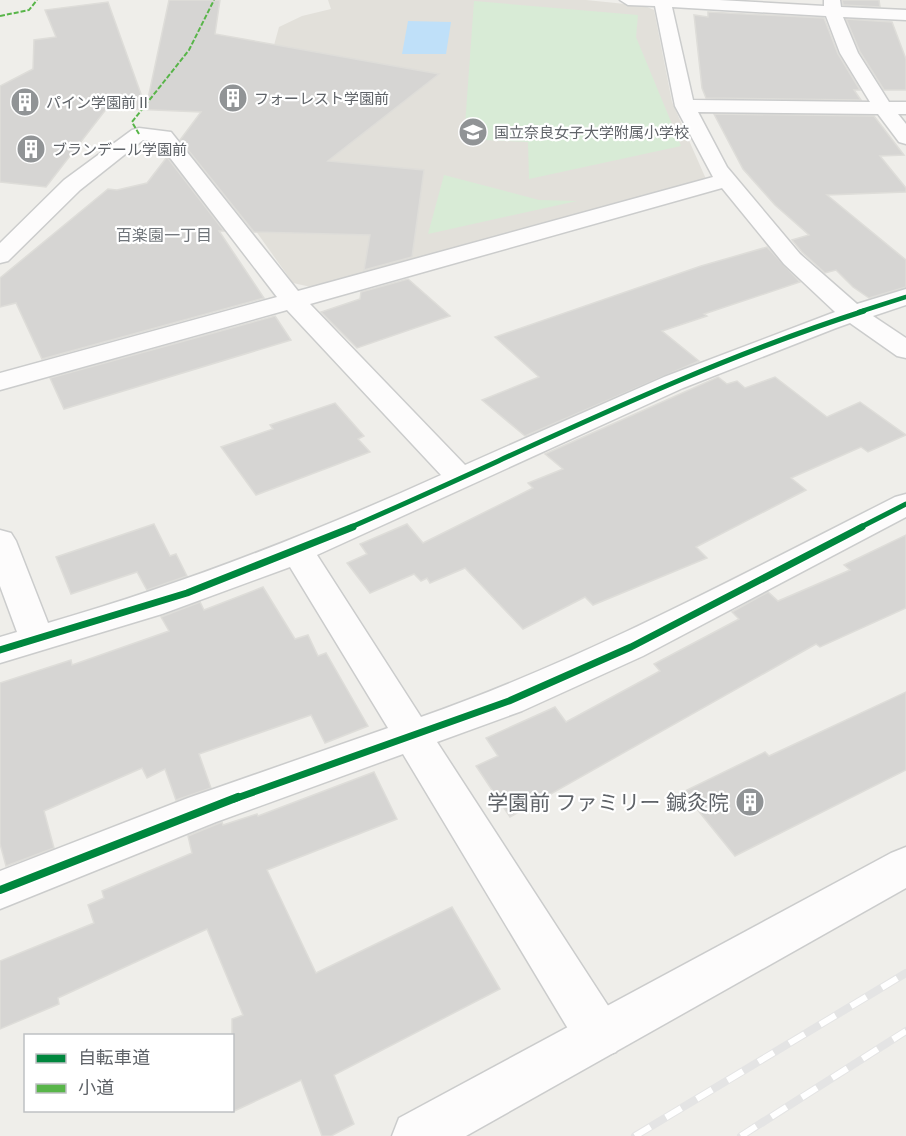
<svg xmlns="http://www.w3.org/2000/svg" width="906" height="1136" font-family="'Space Grotesk','Noto Sans JP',sans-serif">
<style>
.education{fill:#e2e0da}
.green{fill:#d8ebd6}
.water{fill:#bfe0f9}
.building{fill:#d6d5d3;stroke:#deddd9;stroke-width:1.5}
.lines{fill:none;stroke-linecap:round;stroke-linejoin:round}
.minor-casing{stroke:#cbcccc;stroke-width:3}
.tertiary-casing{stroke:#cbcccc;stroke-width:3}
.minor{fill:#fdfcfc;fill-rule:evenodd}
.tertiary{fill:#fdfcfc;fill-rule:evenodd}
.rail-casing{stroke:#e4e4e4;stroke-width:8}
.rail{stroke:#fff;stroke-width:6;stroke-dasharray:18;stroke-linecap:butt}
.quiet{stroke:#58b549;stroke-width:2;stroke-dasharray:5 2;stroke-linecap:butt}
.cycleway-far3-casing{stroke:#fff;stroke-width:7}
.cycleway-far2-casing{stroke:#fff;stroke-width:8}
.cycleway-far1-casing{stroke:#fff;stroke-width:10}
.cycleway-casing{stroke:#fff;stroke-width:12}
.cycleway-far3{stroke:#00873e;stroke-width:4.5}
.cycleway-far2{stroke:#00873e;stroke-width:5}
.cycleway-far1{stroke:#00873e;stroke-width:7}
.cycleway{stroke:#00873e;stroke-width:8}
.labels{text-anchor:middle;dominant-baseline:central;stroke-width:4.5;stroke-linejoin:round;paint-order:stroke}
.far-poi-label{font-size:15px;fill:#5f6368;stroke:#fff;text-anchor:start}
.far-neighbourhood-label{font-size:16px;fill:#70757a;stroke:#fff}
.near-poi-label{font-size:21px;fill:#5f6368;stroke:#fff;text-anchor:end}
</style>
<rect width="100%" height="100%" fill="#efeeea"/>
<polygon class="education" points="328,0 586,0 645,6 654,10 672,102 706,179 311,287 293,283 215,174 271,56 279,27 302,16 331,9"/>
<g class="green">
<polygon points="474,1 638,15 636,37 681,146 529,179 528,142 464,139"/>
<polygon points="444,175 539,200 577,201 428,234"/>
</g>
<polygon class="water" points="408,21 451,22 446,54 402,54"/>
<g class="building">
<polygon points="169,0 220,0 215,34 439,74 328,161 424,170 412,257 364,270 370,235 254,232 180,140 201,112 107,108 46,187 0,182 0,86 33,69 34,40 56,37 45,10 108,2 146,108"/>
<polygon points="842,0 879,0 880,7 843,5"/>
<polygon points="708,12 824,18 838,54 860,90 854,90 861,100 706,98 702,88 694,15 708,17"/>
<polygon points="846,19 892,22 906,59 906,90 884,90 860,52"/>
<polygon points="714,114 874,116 904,155 880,156 906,188 906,192 827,195 906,260 906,287 869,298 853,287 836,270 825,273 802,252 792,240 809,235 775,205 743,169"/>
<polygon points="167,157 224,231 219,231 264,298 42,359 16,303 0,307 0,278 108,189 117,190 147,183"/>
<polygon points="767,247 800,282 704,314 707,316 662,331 699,361 525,436 482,400 539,377 495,337 701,266"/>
<polygon points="408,279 450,316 357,348 321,312 360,299 361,292"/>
<polygon points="275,316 291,340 64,409 50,378"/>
<polygon points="718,377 727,384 737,381 745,388 775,377 827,417 860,402 906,435 868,452 861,447 791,478 806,490 696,547 707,558 593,605 585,597 523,629 465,568 430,583 427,578 421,581 414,574 370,593 347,563 367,554 360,544 407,524 423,543 533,488 528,483 563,469 545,454"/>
<polygon points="335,403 364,436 358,439 370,452 256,495 221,447 273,429 270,425"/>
<polygon points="154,524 170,556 176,554 187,576 147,590 137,572 71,594 56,557"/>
<polygon points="906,535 906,608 820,647 816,644 510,817 476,766 498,756 486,738 555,707 566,722 660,671 654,664 739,619 732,612 768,592 778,601 850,570 844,565"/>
<polygon points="263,587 295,639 308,635 318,656 326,653 368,726 325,743 311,715 199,754 211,788 176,800 165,769 147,778 142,768 44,811 54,848 6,866 0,844 0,683 71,660 72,665 169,631 161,617 200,602 204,610"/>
<polygon points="906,692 906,770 735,856 683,792 765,752 769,756"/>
<polygon points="374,772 397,819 267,870 316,973 452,907 500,989 334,1075 354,1124 331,1136 322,1136 301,1080 232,1112 232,1019 243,1015 207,929 58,998 59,1004 0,1029 0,961 94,923 88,905 104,898 102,891 192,853 188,836 222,822 223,825 257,814 258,816"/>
</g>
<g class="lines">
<g class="minor-casing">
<path id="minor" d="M620,0H719L824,6V0H840L841,7L906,10V20L843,17L858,53L889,102H906V114H898L906,124V144L899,142L878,114L698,112L727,167L800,254L857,304L906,289V305L873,316L906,338V358L897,356L850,323L836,328L683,388L317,555L421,717C586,659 739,576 895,497L906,494V517L643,656L522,711L437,742L616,1018L622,1035L616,1052L599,1058L582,1052L403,754L216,822L0,909V871L188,798L388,728L290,567L162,614L0,663V637L17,632L0,586V530L11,533L16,541L48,623C184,584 313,533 441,475L287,310L0,390V373L277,297L158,142L143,140L80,190L8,261L0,263V243L64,180L132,130L139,128L171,132L298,291L713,177L675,106L655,6L628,5ZM672,7L826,16L840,53L870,102L693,100ZM722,188L784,264L835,312L664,377L465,465L310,304Z"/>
</g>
<g class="tertiary-casing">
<polygon id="tertiary" points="906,847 906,888 466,1136 392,1136 399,1118 891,853"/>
</g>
<use href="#minor" class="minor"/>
<use href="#tertiary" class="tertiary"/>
<g class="rail-casing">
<g id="rail">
<polyline points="635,1136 906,973"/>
<polyline points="741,1136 906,1031"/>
</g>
</g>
<use href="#rail" class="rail"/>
<g class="quiet">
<polyline points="0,16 29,10 37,0"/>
<polyline points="139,134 132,122 189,50 214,0"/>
</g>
<g class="cycleway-far3-casing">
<polyline id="cycleway-far3" points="859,312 906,297"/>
</g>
<g class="cycleway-far2-casing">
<g id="cycleway-far2">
<path d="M349,528C520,454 686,368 864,311"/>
<polyline points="859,528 906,504"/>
</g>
</g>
<g class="cycleway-far1-casing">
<g id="cycleway-far1">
<polyline points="0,650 187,593 353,527"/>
<polyline points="234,799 509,701 631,647 862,527"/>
</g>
</g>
<g class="cycleway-casing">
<polyline id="cycleway" points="0,890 238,797"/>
</g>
<use href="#cycleway-far3" class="cycleway-far3"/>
<use href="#cycleway-far2" class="cycleway-far2"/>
<use href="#cycleway-far1" class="cycleway-far1"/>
<use href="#cycleway" class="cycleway"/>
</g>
<defs>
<g id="building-disc" transform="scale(1.5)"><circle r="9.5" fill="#919496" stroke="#fff"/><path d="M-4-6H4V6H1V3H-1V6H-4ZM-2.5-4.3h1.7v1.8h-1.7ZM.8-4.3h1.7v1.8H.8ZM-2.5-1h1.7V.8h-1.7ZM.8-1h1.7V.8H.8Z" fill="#fff"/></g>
<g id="school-disc" transform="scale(1.5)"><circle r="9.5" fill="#919496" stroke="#fff"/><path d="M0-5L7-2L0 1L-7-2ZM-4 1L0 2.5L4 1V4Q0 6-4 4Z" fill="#fff"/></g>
</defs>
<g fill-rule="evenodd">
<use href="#building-disc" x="233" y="98"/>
<use href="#building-disc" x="25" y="102"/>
<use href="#school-disc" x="473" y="132"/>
<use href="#building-disc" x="31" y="149"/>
<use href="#building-disc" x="750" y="802"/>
</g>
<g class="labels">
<g class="far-poi-label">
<text x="254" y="98">フォーレスト学園前</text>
<text x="46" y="102">パイン学園前Ⅱ</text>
<text x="494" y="132">国立奈良女子大学附属小学校</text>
<text x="52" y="149">ブランデール学園前</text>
</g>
<g class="far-neighbourhood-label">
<text x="164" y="235">百楽園一丁目</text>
</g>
<g class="near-poi-label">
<text x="729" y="802">学園前 ファミリー 鍼灸院</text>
</g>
</g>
<rect x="24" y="1034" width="210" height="78" fill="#ffffff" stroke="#bfc1c3" stroke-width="1.5"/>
<rect x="36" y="1054" width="30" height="9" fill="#00873e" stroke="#bfc1c3" stroke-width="1.5"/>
<text x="78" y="1064" font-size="18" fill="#5f6368">自転車道</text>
<rect x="36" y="1084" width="30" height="9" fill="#58b549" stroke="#bfc1c3" stroke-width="1.5"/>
<text x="78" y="1094" font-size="18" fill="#5f6368">小道</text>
</svg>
